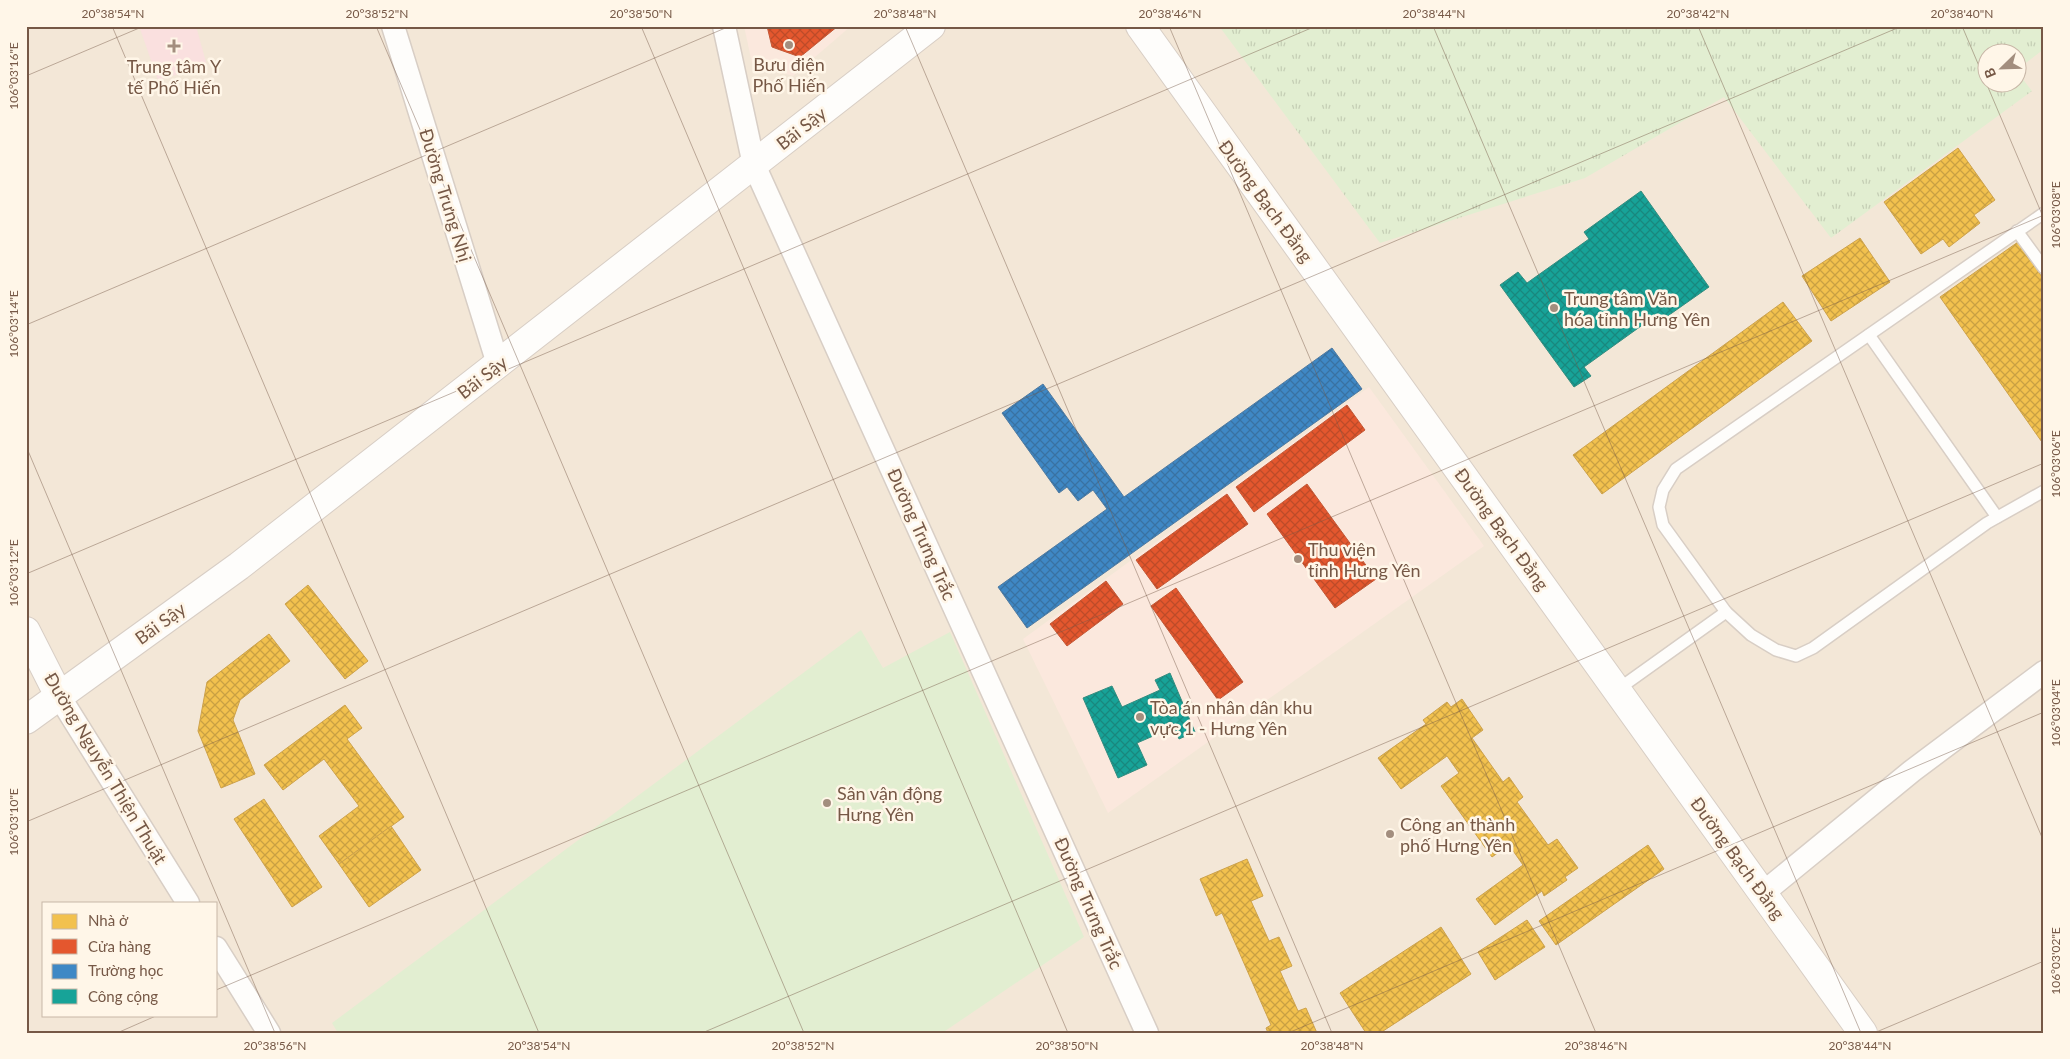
<svg xmlns="http://www.w3.org/2000/svg" width="2070" height="1059" font-family="Lato,sans-serif">
<style>
.residential{fill:#f3e7d7;fill-rule:evenodd}
.commercial{fill:#fbe8dd}
.medical{fill:#fae0df}
.grass{fill:url(#grass-tufts)}
.garden{fill:#e2eed1}
.homes{fill:url(#homes-cross-hatch);stroke:#cda24c}
.shops{fill:url(#shops-cross-hatch);stroke:#c35735}
.schools{fill:url(#schools-cross-hatch);stroke:#507a9f}
.public{fill:url(#public-cross-hatch);stroke:#348c7f}
.lines{fill:none;stroke-linecap:round;stroke-linejoin:round}
.service-casing{stroke:#d8cec5;stroke-width:14}
.minor-casing{stroke:#d8cec5;stroke-width:25}
.tertiary-casing{stroke:#d8cec5;stroke-width:30}
.service{stroke:#fefdfb;stroke-width:11}
.minor{stroke:#fefdfb;stroke-width:22}
.tertiary{stroke:#fefdfb;stroke-width:28}
.ticks{fill:none;stroke:#765846;stroke-width:1;stroke-opacity:0.45}
.poi-dot{fill:#a38e7e;stroke:#fff6e8;stroke-width:2}
.labels{text-anchor:middle;dominant-baseline:central;stroke-width:5;stroke-linejoin:round;paint-order:stroke}
.poi-label{font-size:18px;fill:#765846;stroke:#fff6e8;text-anchor:start}
.street-label{font-size:18px;fill:#765846;stroke:#fff6e8}
.neatline{fill:none;stroke:#765846;stroke-width:2}
.ticks-label{font-size:12px;text-anchor:middle;fill:#765846}
</style>
<defs>
<pattern id="grass-tufts" width="24" height="20" patternUnits="userSpaceOnUse" patternTransform="scale(1.25)"><rect width="24" height="20" fill="#e2eed1"/><path d="M3 7l-1-3M5 7V3M7 7l1-3M15 17l-1-3M17 17v-4M19 17l1-3" fill="none" stroke="#c5ceb5"/></pattern>
<pattern id="homes-cross-hatch" width="8" height="8" patternUnits="userSpaceOnUse" patternTransform="scale(1.25)"><rect width="8" height="8" fill="#f2c14e"/><path d="M0 0l8 8M0 8l8-8" fill="none" stroke="#c9a043"/></pattern>
<pattern id="shops-cross-hatch" width="8" height="8" patternUnits="userSpaceOnUse" patternTransform="scale(1.25)"><rect width="8" height="8" fill="#e4572e"/><path d="M0 0l8 8M0 8l8-8" fill="none" stroke="#bd4b29"/></pattern>
<pattern id="schools-cross-hatch" width="8" height="8" patternUnits="userSpaceOnUse" patternTransform="scale(1.25)"><rect width="8" height="8" fill="#3f88c5"/><path d="M0 0l8 8M0 8l8-8" fill="none" stroke="#3972a2"/></pattern>
<pattern id="public-cross-hatch" width="8" height="8" patternUnits="userSpaceOnUse" patternTransform="scale(1.25)"><rect width="8" height="8" fill="#17a398"/><path d="M0 0l8 8M0 8l8-8" fill="none" stroke="#19887e"/></pattern>
</defs>
<rect width="100%" height="100%" fill="#f7f1e7"/>
<path class="residential" d="M26,26H2044V1033H26ZM1988,52H2018V82H1988ZM44,903H216V1015H44Z"/>
<g class="commercial">
<polygon points="744,26 851,26 793,76 752,63"/>
<polygon points="1369,387 1484,546 1108,813 1023,639"/>
</g>
<polygon class="medical" points="139,26 196,26 207,66 158,80"/>
<polygon class="grass" points="1219,26 2044,26 2044,49 2018,69 2018,52 1988,52 1988,82 2018,82 2018,73 2032,91 1831,238 1724,97 1585,178 1380,243"/>
<polygon class="garden" points="861,630 883,668 950,632 1084,937 942,1033 338,1033 332,1023"/>
<g class="homes">
<polygon points="1958,148 1995,200 1974,215 1980,223 1949,247 1943,239 1921,254 1884,202"/>
<polygon points="1860,238 1890,282 1831,321 1802,276"/>
<polygon points="2018,242 2044,280 2044,445 1940,297"/>
<polygon points="1783,302 1812,341 1602,494 1573,455"/>
<polygon points="308,585 368,661 345,679 285,604"/>
<polygon points="269,634 290,661 240,700 233,720 255,774 221,788 198,731 207,682"/>
<polygon points="1462,699 1483,730 1472,738 1503,782 1509,777 1523,797 1517,802 1548,845 1557,839 1578,868 1565,877 1567,880 1544,896 1542,891 1495,925 1476,899 1523,865 1509,845 1492,857 1441,786 1459,773 1447,756 1401,789 1378,758 1426,724 1423,720 1447,702 1451,707"/>
<polygon points="345,705 362,728 347,739 404,817 339,864 319,836 359,806 324,759 283,790 264,765"/>
<polygon points="264,799 322,887 292,907 234,819"/>
<polygon points="391,826 421,870 369,907 339,864"/>
<polygon points="1648,845 1664,869 1556,945 1539,921"/>
<polygon points="1247,859 1263,896 1251,901 1269,941 1279,937 1292,966 1280,971 1298,1011 1306,1008 1317,1033 1268,1033 1266,1028 1271,1025 1222,913 1216,916 1200,879"/>
<polygon points="1527,920 1545,947 1495,980 1478,952"/>
<polygon points="1441,927 1471,974 1380,1033 1366,1033 1340,993"/>
</g>
<g class="shops">
<polygon points="767,26 838,26 800,57 772,47"/>
<polygon points="1347,405 1365,430 1254,512 1236,487"/>
<polygon points="1307,484 1376,579 1335,608 1267,514"/>
<polygon points="1227,494 1248,524 1157,589 1136,560"/>
<polygon points="1106,581 1123,604 1067,646 1050,624"/>
<polygon points="1176,588 1243,682 1218,700 1151,606"/>
</g>
<polygon class="schools" points="1332,348 1362,389 1027,628 998,587 1107,509 1093,490 1078,501 1067,487 1059,493 1002,413 1043,384 1124,497"/>
<g class="public">
<polygon points="1641,191 1709,287 1652,327 1648,321 1584,367 1591,376 1574,387 1500,285 1518,272 1527,283 1589,239 1584,232"/>
<polygon points="1170,673 1195,732 1179,739 1174,727 1137,743 1147,765 1118,778 1083,698 1112,686 1122,707 1160,690 1155,680"/>
</g>
<g class="lines">
<g class="service-casing">
<g id="service">
<polyline points="2044,213 1676,469 1663,490 1659,507 1663,525 1726,612 1751,635 1776,650 1796,656 1813,648 1987,523 2044,491"/>
<polyline points="2017,231 2044,268"/>
<polyline points="1869,335 1997,517"/>
<polyline points="1617,690 1726,612"/>
</g>
</g>
<g class="minor-casing">
<g id="minor">
<polyline points="393,26 498,364"/>
<polyline points="724,26 754,165 1147,1033"/>
<polyline points="59,696 188,903"/>
<polyline points="1763,893 1912,771 2044,672"/>
<polyline points="216,948 269,1033"/>
</g>
</g>
<g class="tertiary-casing">
<g id="tertiary">
<polyline points="1140,26 1863,1033"/>
<polyline points="26,631 59,696"/>
<polyline points="26,720 239,566 931,26"/>
</g>
</g>
<use href="#service" class="service"/>
<use href="#minor" class="minor"/>
<use href="#tertiary" class="tertiary"/>
</g>
<path class="ticks" d="M112,26L539,1033M376,26L804,1033M641,26L1068,1033M905,26L1332,1033M1169,26L1596,1033M1433,26L1861,1033M1698,26L2044,842M1962,26L2044,219M26,76L144,26M26,325L730,26M26,446L275,1033M26,574L1316,26M26,822L1902,26M216,990L2044,215M117,1033L158,1015M702,1033L2044,463M1288,1033L2044,712M1874,1033L2044,961"/>
<g class="poi-dot">
<circle cx="789" cy="45" r="5"/>
<path d="M171.5 38.5h5v5h5v5h-5v5h-5v-5h-5v-5h5z"/>
<circle cx="1554" cy="308" r="5"/>
<circle cx="1298" cy="559" r="5"/>
<circle cx="1140" cy="717" r="5"/>
<circle cx="827" cy="803" r="5"/>
<circle cx="1390" cy="834" r="5"/>
</g>
<g class="labels">
<g class="poi-label">
<text x="789" y="64" text-anchor="middle">Bưu điện<tspan x="789" dy="21">Phố Hiến</tspan></text>
<text x="174" y="66" text-anchor="middle">Trung tâm Y<tspan x="174" dy="21">tế Phố Hiến</tspan></text>
<text x="1564" y="298">Trung tâm Văn<tspan x="1564" dy="21">hóa tỉnh Hưng Yên</tspan></text>
<text x="1308" y="549">Thu viện<tspan x="1308" dy="21">tỉnh Hưng Yên</tspan></text>
<text x="1150" y="707">Tòa án nhân dân khu<tspan x="1150" dy="21">vực 1 - Hưng Yên</tspan></text>
<text x="837" y="793">Sân vận động<tspan x="837" dy="21">Hưng Yên</tspan></text>
<text x="1400" y="824">Công an thành<tspan x="1400" dy="21">phố Hưng Yên</tspan></text>
</g>
<g class="street-label">
<text transform="translate(801 128) rotate(-38)">Bãi Sậy</text>
<text transform="translate(446 195) rotate(73)">Đường Trưng Nhị</text>
<text transform="translate(1266 201) rotate(54)">Đường Bạch Đằng</text>
<text transform="translate(482 377) rotate(-38)">Bãi Sậy</text>
<text transform="translate(1502 529) rotate(54)">Đường Bạch Đằng</text>
<text transform="translate(922 534) rotate(66)">Đường Trưng Trắc</text>
<text transform="translate(160 623) rotate(-36)">Bãi Sậy</text>
<text transform="translate(106 768) rotate(59)">Đường Nguyễn Thiện Thuật</text>
<text transform="translate(1738 858) rotate(54)">Đường Bạch Đằng</text>
<text transform="translate(1089 903) rotate(66)">Đường Trưng Trắc</text>
</g>
</g>
<rect width="2070" height="1059" fill="none" stroke="#fff6e8" stroke-width="55"/>
<rect x="42" y="902" width="175" height="115" fill="#fff6e8" stroke="#c8b7a7"/>
<rect x="52" y="914" width="25" height="15" fill="#f2c14e" stroke="#c8b7a7"/>
<text x="88" y="926" font-size="15" fill="#765846">Nhà ở</text>
<rect x="52" y="939" width="25" height="15" fill="#e4572e" stroke="#c8b7a7"/>
<text x="88" y="952" font-size="15" fill="#765846">Cửa hàng</text>
<rect x="52" y="964" width="25" height="15" fill="#3f88c5" stroke="#c8b7a7"/>
<text x="88" y="976" font-size="15" fill="#765846">Trường học</text>
<rect x="52" y="989" width="25" height="15" fill="#17a398" stroke="#c8b7a7"/>
<text x="88" y="1002" font-size="15" fill="#765846">Công cộng</text>
<g transform="translate(2002 68) rotate(247)"><circle r="24" fill="#fff6e8" stroke="#c8b7a7"/>
<path d="M0-4L9 19L0 12L-9 19Z" fill="#a38e7e"/>
<text y="-8" font-size="14" font-weight="bold" text-anchor="middle" fill="#765846">B</text>
</g>
<rect x="28" y="28" width="2014" height="1004" class="neatline"/>
<g class="ticks-label">
<text x="113" y="18">20°38'54"N</text>
<text x="377" y="18">20°38'52"N</text>
<text x="641" y="18">20°38'50"N</text>
<text x="905" y="18">20°38'48"N</text>
<text x="1170" y="18">20°38'46"N</text>
<text x="1434" y="18">20°38'44"N</text>
<text x="1698" y="18">20°38'42"N</text>
<text x="1962" y="18">20°38'40"N</text>
<text transform="translate(14 76) rotate(-90)" y="4">106°03'16"E</text>
<text transform="translate(2056 215) rotate(-90)" y="4">106°03'08"E</text>
<text transform="translate(14 324) rotate(-90)" y="4">106°03'14"E</text>
<text transform="translate(2056 464) rotate(-90)" y="4">106°03'06"E</text>
<text transform="translate(14 573) rotate(-90)" y="4">106°03'12"E</text>
<text transform="translate(2056 713) rotate(-90)" y="4">106°03'04"E</text>
<text transform="translate(14 822) rotate(-90)" y="4">106°03'10"E</text>
<text transform="translate(2056 961) rotate(-90)" y="4">106°03'02"E</text>
<text x="275" y="1050">20°38'56"N</text>
<text x="539" y="1050">20°38'54"N</text>
<text x="803" y="1050">20°38'52"N</text>
<text x="1067" y="1050">20°38'50"N</text>
<text x="1332" y="1050">20°38'48"N</text>
<text x="1596" y="1050">20°38'46"N</text>
<text x="1860" y="1050">20°38'44"N</text>
</g>
</svg>
